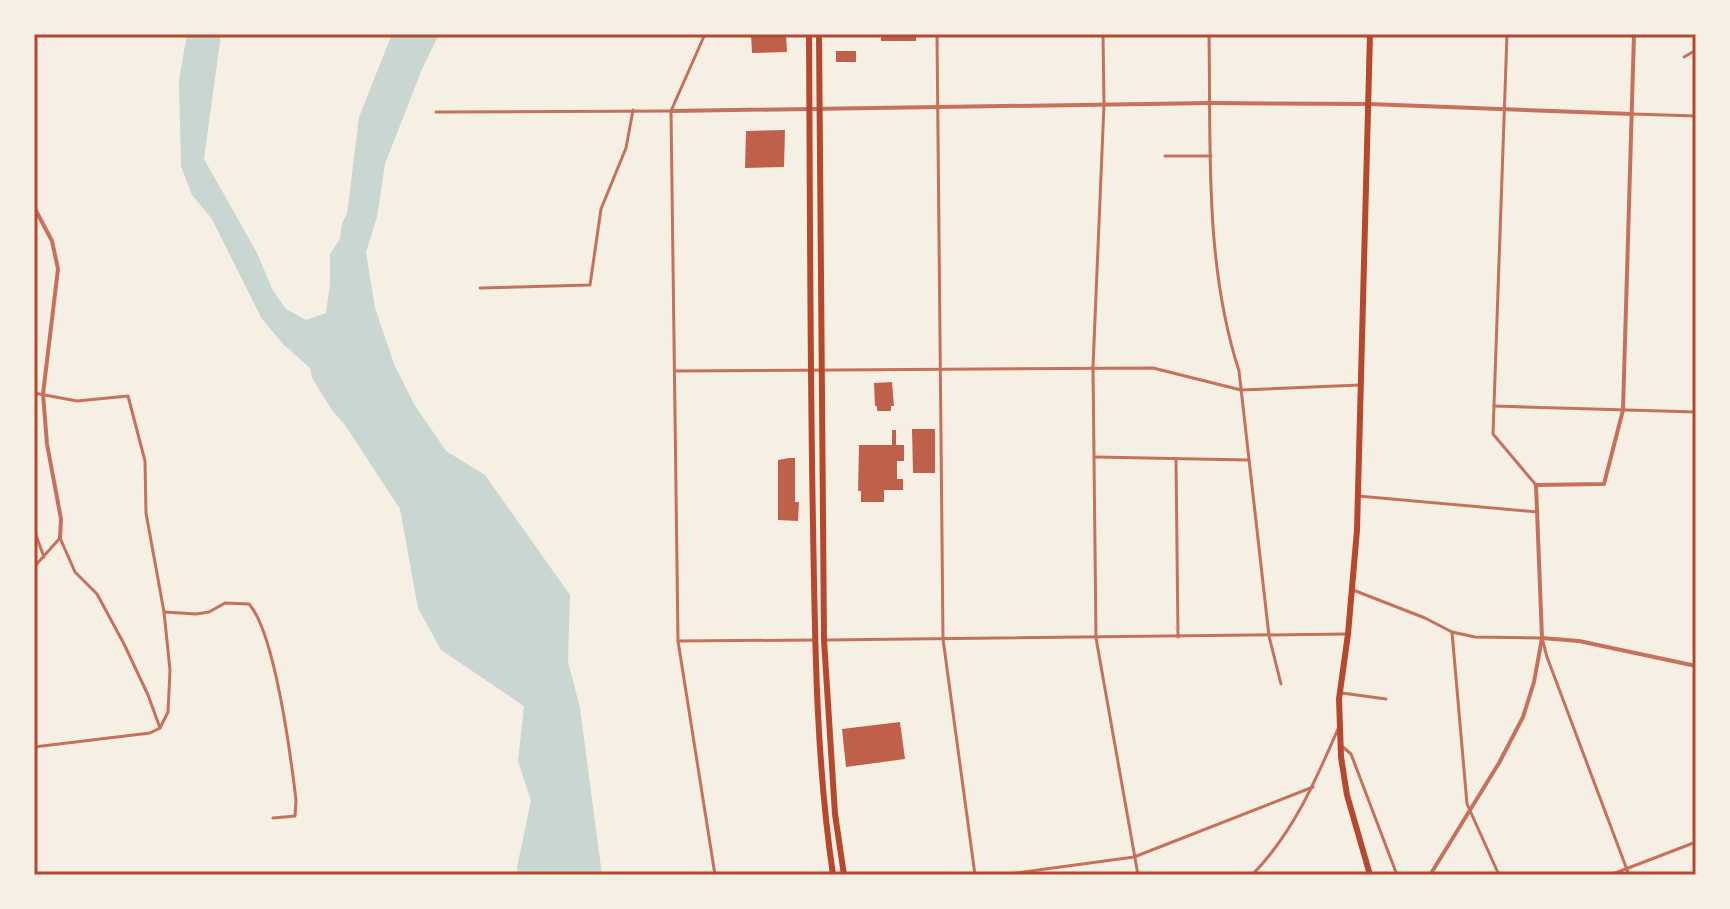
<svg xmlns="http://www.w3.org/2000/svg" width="1730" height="909" font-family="Roboto,sans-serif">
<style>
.water{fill:#c9d6d2}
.building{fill:#bf614a}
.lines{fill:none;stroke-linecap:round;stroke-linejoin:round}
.minor{stroke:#c5725c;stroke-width:3}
.tertiary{stroke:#c5725c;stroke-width:4}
.trunk{stroke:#b5482f;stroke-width:6}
.neatline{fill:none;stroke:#b5482f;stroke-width:3}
</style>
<rect width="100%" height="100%" fill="#f6efe4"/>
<polygon class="water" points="187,34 221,34 204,159 257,253 273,291 286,309 306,320 326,313 330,284 330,254 340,239 342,223 347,214 359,117 392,34 439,34 422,69 385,164 377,217 366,252 375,308 394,364 414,404 446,451 485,475 570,595 568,662 580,708 602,875 518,875 517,867 531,801 518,761 524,706 441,650 418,608 400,509 345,425 332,410 312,378 310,368 284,345 262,319 212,219 192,195 181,166 179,80"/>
<g class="building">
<polygon points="751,34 786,34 787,52 752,53"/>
<rect x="881" y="34" width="35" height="7"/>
<rect x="836" y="51" width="20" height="11"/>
<polygon points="785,130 784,167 745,168 746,131"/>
<polygon points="892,382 894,406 891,406 891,411 877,411 877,406 875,406 874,383"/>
<polygon points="912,429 935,429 935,473 913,473"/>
<polygon points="892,430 896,430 896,445 904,445 904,461 897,461 897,479 903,479 903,490 884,490 884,502 861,502 861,491 858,491 859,445 892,445"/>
<polygon points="789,458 795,458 795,502 799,502 798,521 778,520 778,460"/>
<polygon points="900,722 905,759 846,767 842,729"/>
</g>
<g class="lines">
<g class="minor">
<polyline points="705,34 671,111 678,641 715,875"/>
<polyline points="937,34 943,639 975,875"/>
<polyline points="1103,34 1104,104 1093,367 1096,638 1138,875"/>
<path d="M1209,34C1211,146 1204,263 1239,371L1269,636L1281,684"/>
<polyline points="1507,34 1493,434 1536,485"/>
<polyline points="1684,57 1696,50"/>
<polyline points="436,112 671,111"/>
<polyline points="1632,114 1696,116"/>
<polyline points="1165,156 1211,156"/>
<polyline points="480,288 590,285 601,209 626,148 633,110"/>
<polyline points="675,371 1153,368 1241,390 1360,385"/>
<polyline points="34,393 77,401 128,396 145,461 146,513 164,612 170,670 168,712 160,728 150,733 34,747"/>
<polyline points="1494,406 1696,412"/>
<polyline points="1096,457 1248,460"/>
<polyline points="1176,459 1178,637"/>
<polyline points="1358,496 1538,512"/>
<polyline points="34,530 44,557"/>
<polyline points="60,538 75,572 97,594 124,644 148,695 160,728"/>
<polyline points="34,567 60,538"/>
<polyline points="1353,590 1425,618 1452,632 1475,637 1542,638 1547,657 1629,875"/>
<path d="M164,612L196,614L209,612L225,603L249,604C275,633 291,758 296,800L295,816L273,818"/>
<polyline points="1452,632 1467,804 1499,875"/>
<polyline points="826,640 1346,634"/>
<polyline points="678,641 814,640"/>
<polyline points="1342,693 1386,699"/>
<polyline points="1343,747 1351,754 1397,875"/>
<polyline points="1001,875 1134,857 1313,787"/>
<path d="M1252,875C1293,833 1315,782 1338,729"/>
<polyline points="1610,875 1696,842"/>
</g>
<g class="tertiary">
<polyline points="671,111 1210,103 1369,104 1632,114"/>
<polyline points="34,207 52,241 58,269 43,394 47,444 61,519 60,538"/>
<polyline points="1542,638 1579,641 1696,666"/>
<polyline points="1430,875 1499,763 1523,717 1534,682 1542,638 1536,485 1604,484 1623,410 1634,34"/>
</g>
<g class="trunk">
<path d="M809,34C810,198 810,361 813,525C815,642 816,759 833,875"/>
<polyline points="819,34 824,640 835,814 844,875"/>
<polyline points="1370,875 1347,795 1341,757 1339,699 1348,634 1357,530 1370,34"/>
</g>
</g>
<rect width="1730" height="909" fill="none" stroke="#f6efe4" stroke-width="72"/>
<rect x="36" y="36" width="1658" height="837" class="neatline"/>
</svg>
